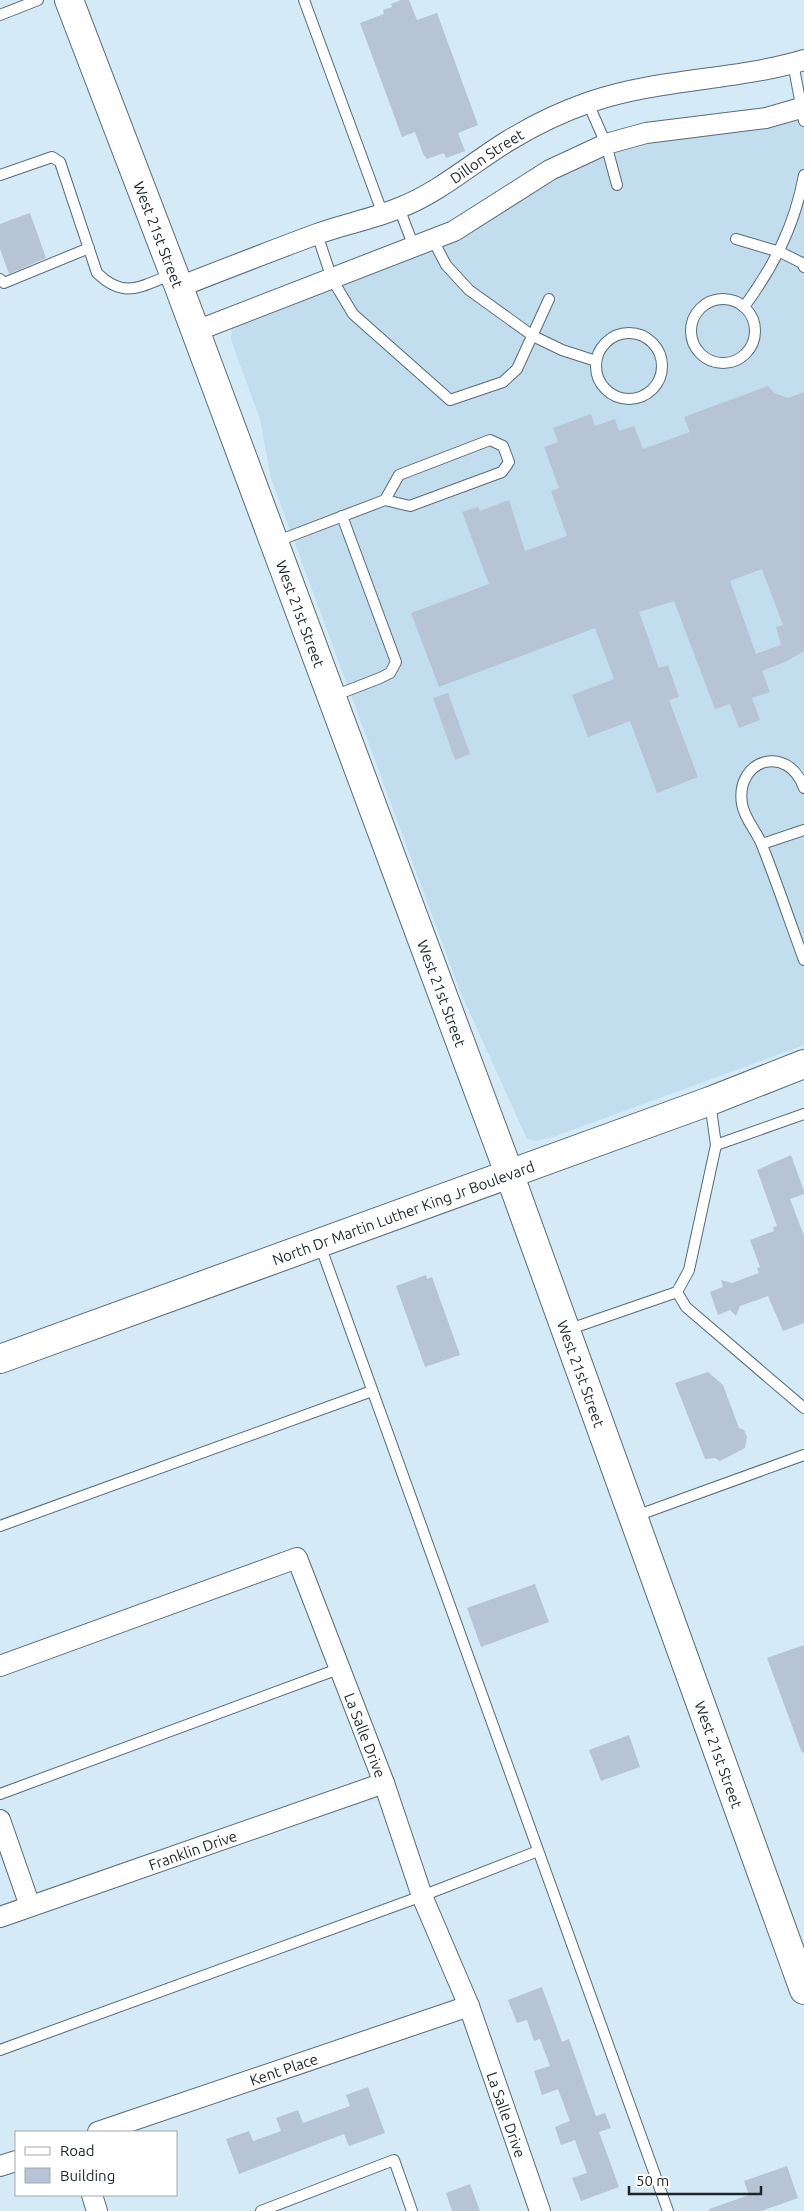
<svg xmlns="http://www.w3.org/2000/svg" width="804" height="2211" font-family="Ubuntu,sans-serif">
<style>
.built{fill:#c1ddee}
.building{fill:#b7c4d6;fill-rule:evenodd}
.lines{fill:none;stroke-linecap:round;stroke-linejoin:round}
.lane-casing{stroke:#586b76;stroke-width:12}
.street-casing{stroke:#586b76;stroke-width:22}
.secondary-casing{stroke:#586b76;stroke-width:30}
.lane{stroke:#fff;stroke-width:10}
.street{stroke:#fff;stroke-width:20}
.secondary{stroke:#fff;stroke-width:28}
.labels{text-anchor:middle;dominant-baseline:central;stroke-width:4;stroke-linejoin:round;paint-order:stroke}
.street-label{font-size:15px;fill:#1e262a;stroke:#fff}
</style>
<rect width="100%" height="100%" fill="#d4eaf7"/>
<polygon class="built" points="804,116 804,1045 553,1137 536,1141 527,1139 460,991 271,478 260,419 236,354 231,339 232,328 239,321 402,262 465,236 529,192 573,167 620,149 667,137"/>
<g class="building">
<polygon points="401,0 409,0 417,20 437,13 478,125 458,133 465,151 446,158 444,153 427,159 425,156 424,156 415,132 402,137 360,23 384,14 383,10 392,7 391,4"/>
<polygon points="30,213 46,258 9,274 0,249 0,224"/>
<path d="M768,386L774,393L788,398L804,392V651L787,661L762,671L770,692L752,698L760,720L739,728L730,704L715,709L674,601L639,612L659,668L668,665L679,697L669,700L698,777L657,793L630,721L588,737L572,695L614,679L595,628L439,687L411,613L489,584L462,512L478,507L480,511L509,500L525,551L567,536L551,491L559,488L544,447L558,442L553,428L591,414L595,426L615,419L619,431L634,426L643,449L690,432L684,417ZM762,569L783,625L776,627L781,645L756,654L730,581Z"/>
<polygon points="448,693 470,754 455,760 433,698"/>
<polygon points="791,1155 804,1191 804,1194 790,1199 804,1236 804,1323 783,1331 768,1296 740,1306 736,1316 730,1310 718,1315 710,1292 723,1287 721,1280 732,1283 759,1273 757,1268 760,1267 750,1240 774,1231 773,1227 777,1226 757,1170"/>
<polygon points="426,1275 427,1279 432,1277 460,1355 425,1367 396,1286"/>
<polygon points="708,1372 723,1385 739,1428 744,1430 747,1437 745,1448 720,1461 715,1458 705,1459 675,1383"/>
<polygon points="535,1584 549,1622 481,1647 467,1608"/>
<polygon points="804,1645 804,1752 802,1753 767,1658"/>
<polygon points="629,1735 640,1767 601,1781 589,1750"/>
<polygon points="542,1987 562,2042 569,2039 596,2116 605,2113 611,2128 599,2132 619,2187 581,2201 572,2178 587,2173 575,2140 561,2145 555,2127 570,2121 558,2089 542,2095 534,2071 550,2066 540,2039 534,2041 527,2020 517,2023 508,2000"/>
<polygon points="368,2087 385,2133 349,2146 344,2134 239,2174 226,2139 249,2131 253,2141 281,2131 276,2118 298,2110 303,2123 350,2106 346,2095"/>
<polygon points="787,2166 798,2198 761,2211 709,2211 709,2209 749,2195 744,2181"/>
<polygon points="470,2184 480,2211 452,2211 446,2193"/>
</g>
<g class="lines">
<g class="lane-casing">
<g id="lane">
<polyline points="304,0 382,212"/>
<polyline points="0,15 38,0"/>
<polyline points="793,63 804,121"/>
<polyline points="588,103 606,144 617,185"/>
<path d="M0,175L52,157L60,162L97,273C125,300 141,286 173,274"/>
<polyline points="399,208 414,247"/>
<polyline points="317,234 332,279 353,314 450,400 503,382 517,369 549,299"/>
<polyline points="736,239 780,252 802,263 804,267"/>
<polyline points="433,240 446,265 469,290 533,336 562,350 596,361"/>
<polyline points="0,279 4,283 89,248"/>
<circle cx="723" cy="331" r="32"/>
<path d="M744,307C774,266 795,225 804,175"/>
<circle cx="629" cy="366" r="33"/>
<polyline points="275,542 385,500 410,506 502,472 509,462 503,446 490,440 399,475 385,500"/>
<polyline points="331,697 380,678 390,673 396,662 342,516"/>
<path d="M804,788C788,743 735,759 742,804C744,818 757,832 762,845C777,883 790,922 804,960"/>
<polyline points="762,844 804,830"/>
<polyline points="716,1145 804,1114"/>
<polyline points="320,1245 668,2211"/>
<polyline points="677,1292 686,1307 804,1408"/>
<polyline points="567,1330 677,1292 689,1270 716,1145 710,1102"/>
<polyline points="633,1517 804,1455"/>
<polyline points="0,1526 372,1391"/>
<polyline points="0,1794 341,1668"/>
<polyline points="0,2050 422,1896 538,1851"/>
<polyline points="261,2211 394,2160 412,2211"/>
</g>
</g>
<g class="street-casing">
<g id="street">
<path id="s1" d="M179,287C225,269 271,251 317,234C344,224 373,219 399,208C440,192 472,163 508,141C534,125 561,112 590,102C661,78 733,81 804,60"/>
<polyline points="196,331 454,231 550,170 606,144 646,133 766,118 804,107"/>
<path id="s2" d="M0,1666L297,1558L384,1783L422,1896L469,2006L540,2211"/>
<polyline points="0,1820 30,1906"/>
<path id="s3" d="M0,1917L384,1783"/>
<path id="s4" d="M98,2132L469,2006"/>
<polyline points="0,2166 16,2161"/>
<polyline points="92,2195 97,2211"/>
</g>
</g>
<g class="secondary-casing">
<g id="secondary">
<path id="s5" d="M69,0L179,287L509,1173L804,1990"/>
<path id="s6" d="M0,1359L710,1101L804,1064"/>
</g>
</g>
<use href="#lane" class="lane"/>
<use href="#street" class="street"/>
<use href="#secondary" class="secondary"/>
</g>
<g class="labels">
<g class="street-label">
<text stroke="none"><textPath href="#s1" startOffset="336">Dillon Street</textPath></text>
<text stroke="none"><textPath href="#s5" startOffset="251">West 21st Street</textPath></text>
<text stroke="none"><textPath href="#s5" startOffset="656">West 21st Street</textPath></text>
<text stroke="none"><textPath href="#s5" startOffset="1061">West 21st Street</textPath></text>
<text stroke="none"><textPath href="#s6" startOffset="429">North Dr Martin Luther King Jr Boulevard</textPath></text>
<text stroke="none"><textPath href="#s5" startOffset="1466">West 21st Street</textPath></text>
<text stroke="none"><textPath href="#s2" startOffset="506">La Salle Drive</textPath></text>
<text stroke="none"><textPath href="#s5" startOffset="1871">West 21st Street</textPath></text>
<text stroke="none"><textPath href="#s3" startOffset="204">Franklin Drive</textPath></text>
<text stroke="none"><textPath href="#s4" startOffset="196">Kent Place</textPath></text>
<text stroke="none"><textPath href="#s2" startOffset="911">La Salle Drive</textPath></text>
</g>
</g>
<rect x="15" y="2131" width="162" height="65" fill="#ffffff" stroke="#a5a8aa"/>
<rect x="25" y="2147" width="25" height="8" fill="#ffffff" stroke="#a5a8aa"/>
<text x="60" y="2156" font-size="15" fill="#1e262a">Road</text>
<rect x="25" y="2168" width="25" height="15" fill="#b7c4d6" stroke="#a5a8aa"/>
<text x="60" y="2181" font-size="15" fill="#1e262a">Building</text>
<path d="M629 2186v8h132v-8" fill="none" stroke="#1e262a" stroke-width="2.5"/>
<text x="636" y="2186" font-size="15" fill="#1e262a" stroke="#ffffff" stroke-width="4" paint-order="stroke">50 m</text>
</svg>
